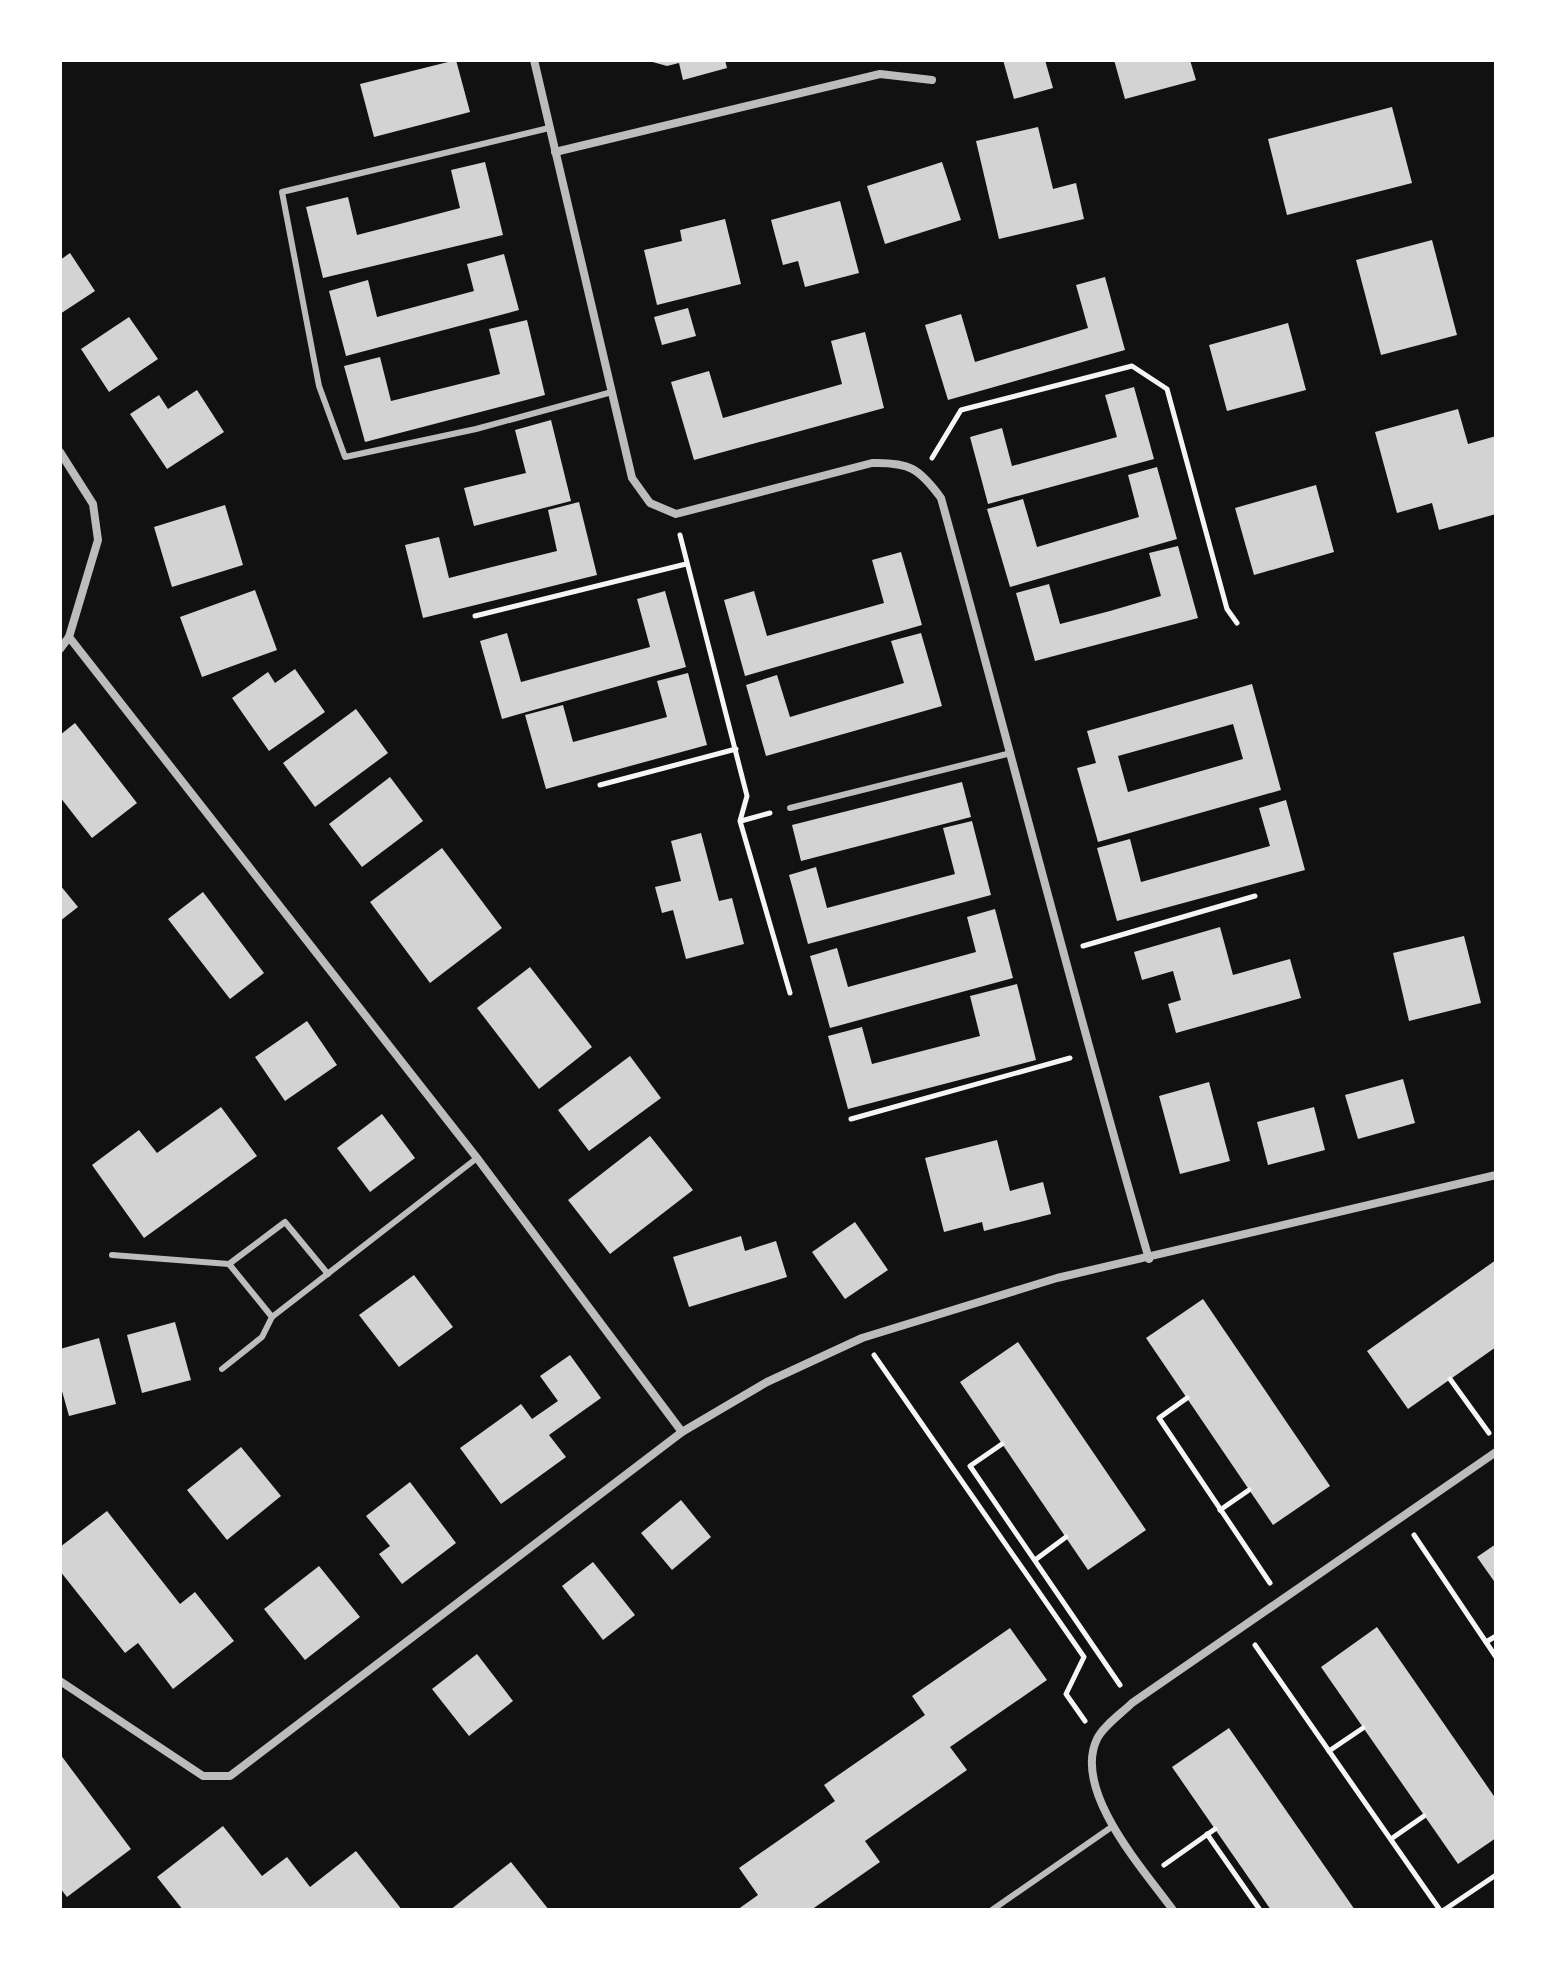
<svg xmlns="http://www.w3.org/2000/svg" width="1556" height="1970" font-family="'Fira Sans',sans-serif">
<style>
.building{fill:#d3d3d3;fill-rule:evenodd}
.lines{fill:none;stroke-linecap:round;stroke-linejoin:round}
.path{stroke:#f5f5f5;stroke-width:5}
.service{stroke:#bcbcbc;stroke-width:6}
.minor{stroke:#bcbcbc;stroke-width:8}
</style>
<rect width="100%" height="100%" fill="#111"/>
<g class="building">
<polygon points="456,60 470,112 374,137 360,84"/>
<polygon points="678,60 725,60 727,68 683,80 679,63 667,66 649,61"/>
<polygon points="1003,60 1045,60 1053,88 1014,99"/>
<polygon points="1114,60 1190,60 1196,80 1125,99"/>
<polygon points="1392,107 1412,183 1287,215 1268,139"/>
<polygon points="1038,127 1053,189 1076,183 1084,219 999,239 976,141"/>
<polygon points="485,162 503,235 323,278 306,207 348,197 357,235 396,225 460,208 451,170"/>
<polygon points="942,162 961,220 885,244 867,186"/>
<polygon points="840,201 859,273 805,287 798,261 783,265 771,220"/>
<polygon points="725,219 741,284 657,305 644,250 682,241 680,230"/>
<polygon points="1432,240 1457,335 1381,355 1356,260"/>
<polygon points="70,253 95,291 60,314 60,260"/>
<polygon points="504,254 519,310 346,356 329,291 368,280 377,317 474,291 467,264"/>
<polygon points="1105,277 1125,350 948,400 925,325 961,314 975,362 1088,328 1076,285"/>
<polygon points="688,308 696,336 662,345 654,317"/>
<polygon points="129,317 158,359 109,392 81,349"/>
<polygon points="527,320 545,395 365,442 344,366 380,357 391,401 500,374 489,329"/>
<polygon points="1288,323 1306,390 1227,411 1209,345"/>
<polygon points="865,332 884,408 694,460 671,382 709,371 723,418 842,384 831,341"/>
<polygon points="1134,387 1154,459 988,504 970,437 1002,428 1012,466 1117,437 1105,395"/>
<polygon points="197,390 224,432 167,469 130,414 159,395 168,409"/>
<polygon points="1458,409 1468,444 1496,436 1496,514 1439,530 1432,503 1397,513 1375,432"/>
<polygon points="551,420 571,501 474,526 464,488 526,473 515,430"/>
<polygon points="1157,467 1177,539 1010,587 987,509 1023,499 1037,547 1139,517 1128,475"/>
<polygon points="1316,485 1334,552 1254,575 1235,508"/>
<polygon points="579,502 597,575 423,618 405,545 439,537 449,578 492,567 557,551 548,510"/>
<polygon points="225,505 243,565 172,587 154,527"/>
<polygon points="1178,546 1198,618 1035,661 1016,593 1049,584 1060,624 1110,611 1161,596 1149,553"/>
<polygon points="901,552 922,625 745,676 724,600 754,591 767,636 884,603 872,560"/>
<polygon points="255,590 277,650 202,677 180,617"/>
<polygon points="665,591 686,667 502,719 480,641 507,633 521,682 650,647 637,599"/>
<polygon points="921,633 942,706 766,756 746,685 777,675 790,717 904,683 891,641"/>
<polygon points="295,669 325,712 269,751 232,698 268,672 275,683"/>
<polygon points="688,673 707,745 546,789 525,715 563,705 573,742 667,717 657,681"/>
<path d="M1252,684L1281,790L1098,842L1077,768L1096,763L1087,731ZM1233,724L1243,759L1128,792L1118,756Z"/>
<polygon points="356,709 388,753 315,807 283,763"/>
<polygon points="75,723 137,803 92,838 60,797 60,735"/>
<polygon points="390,777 423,821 362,867 329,824"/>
<polygon points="962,782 971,817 801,861 792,825"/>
<polygon points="1286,800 1305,870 1117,921 1097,848 1130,839 1141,882 1270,846 1259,808"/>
<polygon points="972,821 991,895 808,944 789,875 816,867 827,908 955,874 943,828"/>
<polygon points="701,833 719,901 732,898 744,944 686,959 673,910 662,913 655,887 681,881 671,841"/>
<polygon points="442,848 502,928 430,983 370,902"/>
<polygon points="60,885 78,907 60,921"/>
<polygon points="203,892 264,973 230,999 168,919"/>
<polygon points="995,909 1013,978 830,1028 810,956 837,948 848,987 976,952 967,917"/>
<polygon points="1220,927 1233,975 1290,959 1301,998 1176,1033 1168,1004 1181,1000 1173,971 1142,980 1134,952"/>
<polygon points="1464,936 1481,1003 1409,1021 1393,953"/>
<polygon points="530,967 592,1047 539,1089 477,1008"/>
<polygon points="1017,984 1036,1060 848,1109 828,1036 862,1027 872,1064 980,1036 970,996"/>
<polygon points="307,1021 337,1065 285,1101 255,1057"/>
<polygon points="630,1056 661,1098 589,1151 558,1110"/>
<polygon points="1403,1079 1415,1123 1358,1139 1345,1095"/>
<polygon points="1209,1082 1230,1161 1180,1174 1159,1096"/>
<polygon points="221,1107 257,1156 144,1238 92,1165 139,1130 157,1153"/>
<polygon points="1314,1107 1325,1150 1268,1165 1257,1122"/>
<polygon points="382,1114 415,1158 370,1192 337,1148"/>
<polygon points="650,1136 693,1190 610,1254 568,1200"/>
<polygon points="997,1140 1010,1191 1043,1182 1051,1214 984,1231 982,1222 944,1232 925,1158"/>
<polygon points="855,1222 888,1270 845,1299 812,1252"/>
<polygon points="741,1236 745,1251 776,1241 787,1277 689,1307 673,1257"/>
<polygon points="1496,1260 1496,1347 1408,1409 1367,1351"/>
<polygon points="414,1275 453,1327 399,1367 359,1315"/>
<polygon points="1203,1299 1330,1486 1273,1525 1146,1338"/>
<polygon points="175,1322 191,1380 142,1393 127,1335"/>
<polygon points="99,1338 116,1404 69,1416 60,1384 60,1349"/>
<polygon points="1018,1342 1146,1530 1088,1570 960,1382"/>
<polygon points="570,1355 601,1398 549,1435 566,1457 501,1504 460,1448 521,1404 532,1419 558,1401 540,1376"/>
<polygon points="241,1447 281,1496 227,1540 187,1490"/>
<polygon points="410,1482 456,1543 402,1584 379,1554 390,1546 366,1516"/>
<polygon points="681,1500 711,1537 672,1570 641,1533"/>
<polygon points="107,1511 180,1604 195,1592 234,1641 173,1689 138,1643 125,1653 60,1571 60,1547"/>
<polygon points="1496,1544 1496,1584 1477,1557"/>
<polygon points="593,1562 635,1615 603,1640 562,1586"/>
<polygon points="319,1566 360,1617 305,1660 264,1609"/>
<polygon points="1377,1627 1496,1799 1496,1838 1458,1864 1321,1667"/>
<polygon points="1010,1628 1047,1680 950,1747 967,1770 865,1841 880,1862 811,1910 737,1910 758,1895 739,1868 835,1801 824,1785 925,1715 912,1696"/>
<polygon points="477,1654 513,1701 469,1736 432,1689"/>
<polygon points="1229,1728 1355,1910 1271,1910 1172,1767"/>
<polygon points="60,1754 131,1849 67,1897 60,1888"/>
<polygon points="223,1826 262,1876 287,1857 310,1887 356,1851 402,1910 183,1910 157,1877"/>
<polygon points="511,1862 549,1910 450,1910"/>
</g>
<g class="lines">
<g class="path">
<polyline points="932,458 961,410 1132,366 1167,389 1227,609 1237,623"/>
<polyline points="680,535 747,796 740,821 790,993"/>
<polyline points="475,616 686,564"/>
<polyline points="600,785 736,749"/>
<polyline points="741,821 770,813"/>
<polyline points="1083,946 1255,896"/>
<polyline points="851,1119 1070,1058"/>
<polyline points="874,1355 1084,1657 1066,1694 1085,1721"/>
<polyline points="1450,1379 1489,1433"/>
<polyline points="1187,1398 1159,1418 1270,1583"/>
<polyline points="1002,1444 970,1466 1120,1685"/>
<polyline points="1220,1510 1249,1490"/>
<polyline points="1414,1535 1496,1657"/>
<polyline points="1035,1560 1066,1537"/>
<polyline points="1486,1642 1496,1636"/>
<polyline points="1255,1645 1440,1910"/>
<polyline points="1329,1751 1363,1728"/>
<polyline points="1207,1834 1260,1910"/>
<polyline points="1391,1839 1424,1816"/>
<polyline points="1164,1865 1215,1829"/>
<polyline points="1444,1910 1496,1875"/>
</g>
<g class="service">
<polyline points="549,128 282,192 319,386 345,457 476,429 612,392"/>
<polyline points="790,808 1011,753"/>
<polyline points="112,1255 229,1264 272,1317 477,1158"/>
<polyline points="229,1264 285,1222 328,1274"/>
<polyline points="222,1369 262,1337 272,1317"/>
<polyline points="992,1910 1113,1826"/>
</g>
<g class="minor">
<path d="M534,60L632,478L650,503L676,514L872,463C909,462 919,468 941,498C1011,751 1075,1006 1149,1259"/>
<polyline points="555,152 880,74 932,80"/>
<polyline points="60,452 93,504 98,540 69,637 477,1158 682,1432"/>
<polyline points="60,649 69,637"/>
<polyline points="60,1681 203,1776 230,1776 682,1432 767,1382 862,1338 1057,1278 1496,1175"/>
<path d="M1173,1910C1144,1870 1072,1791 1097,1739C1103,1726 1122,1713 1132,1703L1496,1452"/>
</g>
</g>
<rect width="1556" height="1970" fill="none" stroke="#ffffff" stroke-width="124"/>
</svg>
